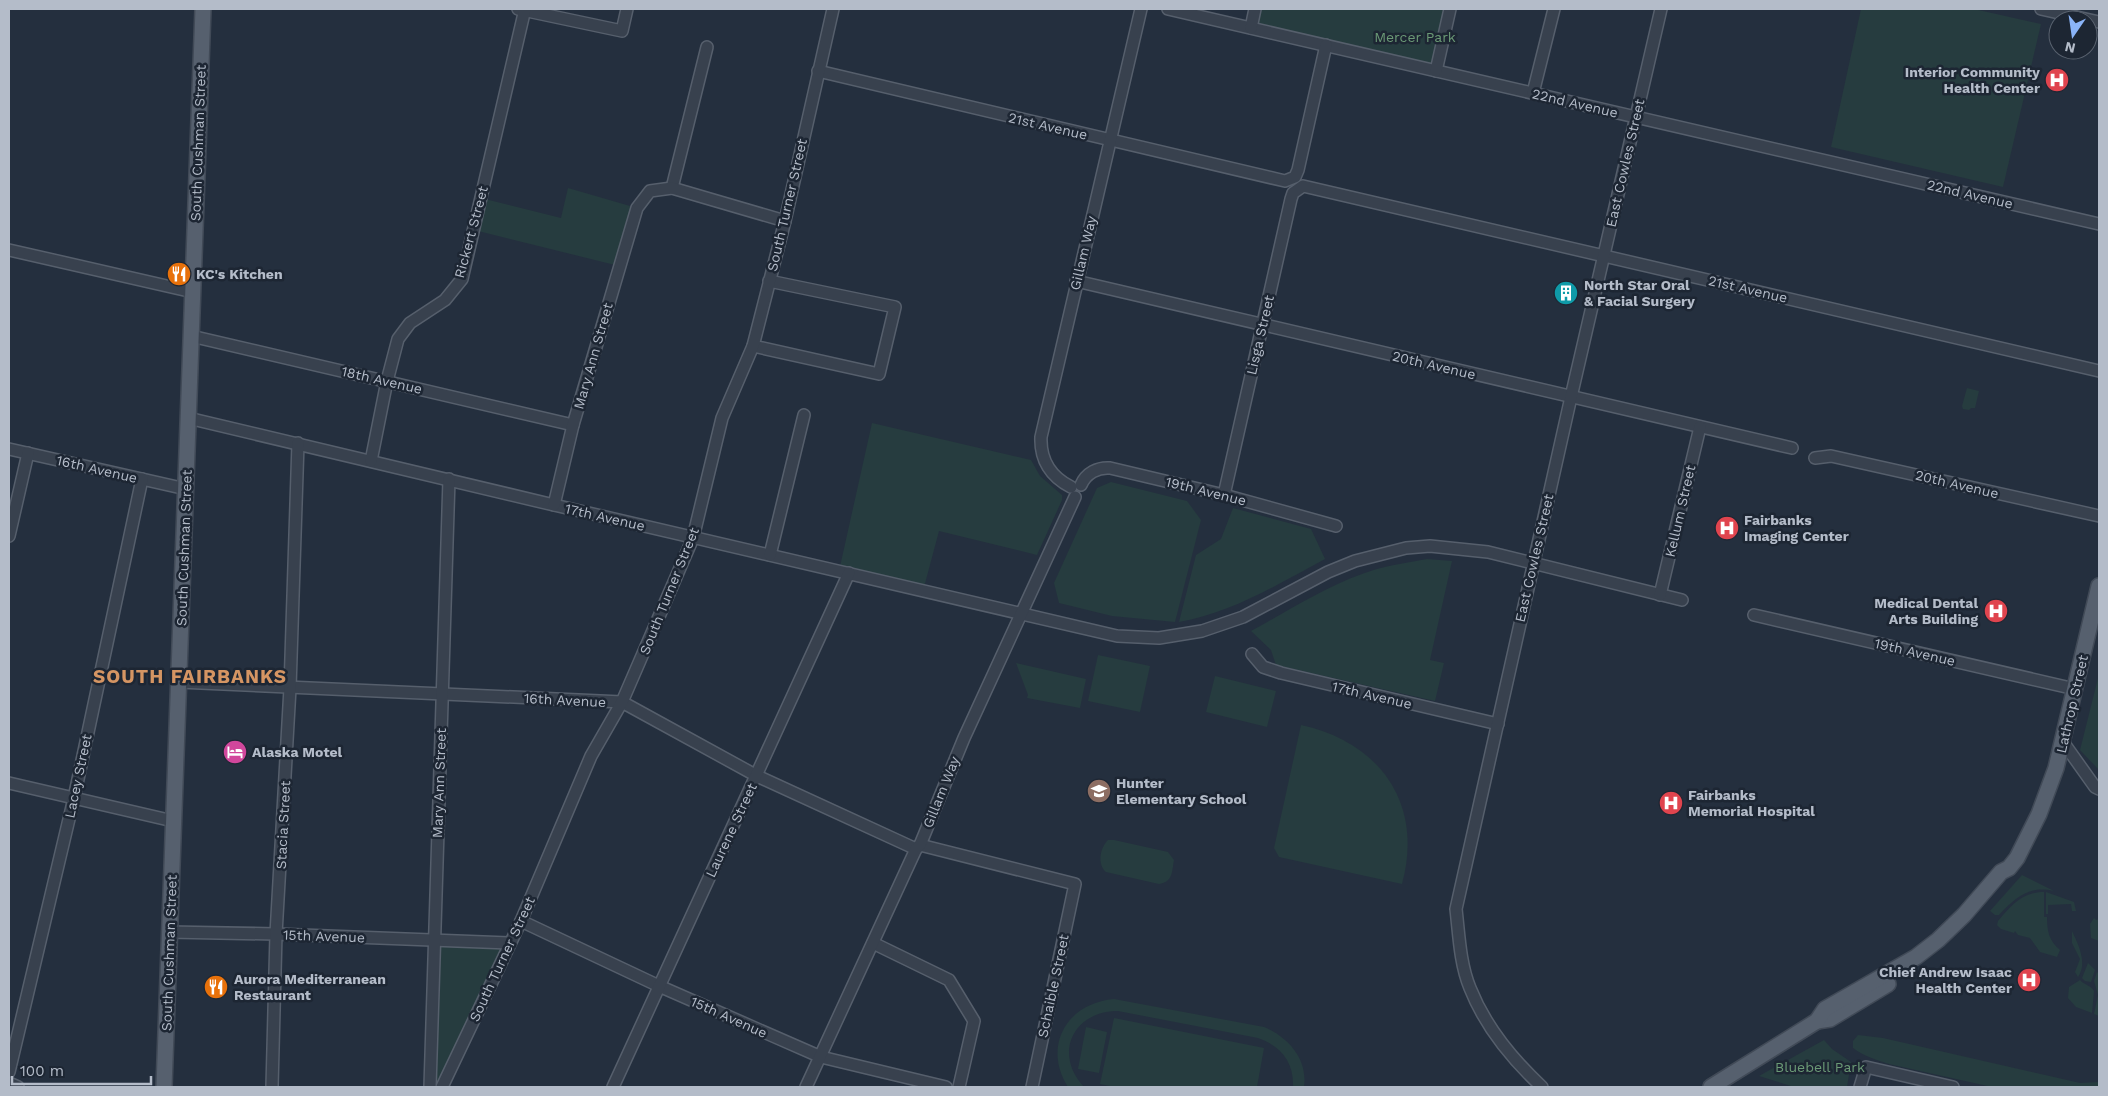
<svg xmlns="http://www.w3.org/2000/svg" width="2108" height="1096" font-family="'Work Sans',sans-serif">
<style>
.green{fill:#263c3f}
.lines{fill:none;stroke-linecap:round;stroke-linejoin:round}
.minor-casing{stroke:#565f6c;stroke-width:14}
.major-casing{stroke:#414a57;stroke-width:18}
.minor{stroke:#38414e;stroke-width:11}
.major{stroke:#56606e;stroke-width:15}
.labels{text-anchor:middle;dominant-baseline:central;stroke-width:5;stroke-linejoin:round;paint-order:stroke}
.park-label{font-size:14px;fill:#6b9a76;stroke:#1d2633}
.poi-label{font-size:14px;font-weight:bold;fill:#b4bcc9;stroke:#1d2633;text-anchor:start}
.street-label{font-size:14px;fill:#b4bcc9;stroke:#1d2633}
.district-label{font-size:19px;font-weight:bold;letter-spacing:1px;fill:#d59563;stroke:#1d2633}
</style>
<rect width="100%" height="100%" fill="#242f3e"/>
<g class="green">
<polygon points="1255,9 1450,9 1436,71 1251,28"/>
<polygon points="1861,9 1974,9 2041,24 2003,187 1831,147"/>
<polygon points="568,188 637,208 619,266 474,230 481,198 561,218"/>
<polygon points="1967,388 1979,391 1975,408 1971,408 1969,410 1963,409 1962,406"/>
<polygon points="872,423 1031,460 1040,476 1062,495 1062,500 1037,555 939,531 923,591 839,571"/>
<polygon points="1111,482 1187,501 1201,520 1175,622 1112,616 1059,603 1054,583 1097,488"/>
<path d="M1233,508L1311,529L1325,559C1278,584 1232,613 1179,622L1196,555L1221,539Z"/>
<path d="M1427,559L1452,561L1430,660L1444,663L1435,701L1276,665L1271,650L1251,631C1288,611 1323,588 1362,574C1383,566 1405,563 1427,559Z"/>
<polygon points="1098,655 1150,666 1140,712 1088,701"/>
<polygon points="1016,663 1086,679 1080,708 1027,698 1028,695"/>
<polygon points="2099,674 2099,770 2080,750"/>
<polygon points="1215,676 1276,691 1267,727 1206,712"/>
<path d="M1301,725C1380,742 1424,804 1402,884L1279,857L1274,848Z"/>
<path d="M1108,840H1114L1168,852L1174,860C1172,871 1173,882 1159,884L1106,872C1097,864 1100,848 1108,840Z"/>
<path d="M2022,875L2054,891C2029,885 2015,898 1999,915H1995L1990,911Z"/>
<path d="M2044,892V917H2047C2047,931 2049,941 2060,950L2057,957L2040,952L2030,938L2018,935L2015,931L2014,933L2001,929L1997,925L1998,921C2011,906 2022,892 2044,892Z"/>
<polygon points="2046,892 2074,902 2076,911 2072,911 2071,904 2048,905 2048,914 2046,914"/>
<polygon points="2094,918 2096,920 2099,919 2099,941 2091,938 2090,924"/>
<path d="M2072,931C2078,944 2088,963 2078,977L2075,972L2080,959L2072,943Z"/>
<polygon points="434,940 509,943 442,1087 430,1087"/>
<polygon points="2088,963 2095,970 2091,982 2085,981 2082,978"/>
<polygon points="2097,972 2099,974 2099,1016 2094,1014 2098,995 2094,981"/>
<path d="M2080,980C2084,985 2091,985 2094,991L2092,1013L2076,1007L2068,998L2069,987Z"/>
<path d="M1114,999L1264,1027C1288,1037 1308,1059 1304,1087H1293C1294,1062 1281,1046 1258,1038L1118,1011C1073,1011 1053,1054 1084,1087H1068C1042,1046 1067,1003 1114,999Z"/>
<polygon points="1114,1018 1264,1048 1257,1087 1115,1087 1100,1084"/>
<polygon points="1086,1027 1107,1032 1099,1073 1078,1069"/>
<path d="M1858,1035L1883,1038L2080,1083L2099,1082V1087H1992L1889,1064C1877,1060 1863,1056 1853,1048V1041Z"/>
<polygon points="1824,1040 1832,1049 1851,1062 1847,1087 1794,1087 1759,1076"/>
</g>
<g class="lines">
<g class="minor-casing">
<g id="minor">
<polyline points="518,9 622,31 627,9"/>
<polyline points="1168,9 2099,224"/>
<polyline points="2041,9 2099,22"/>
<polyline points="1251,28 1255,9"/>
<polyline points="818,71 1285,181 1295,177 1298,170 1326,45"/>
<polyline points="1436,71 1450,9"/>
<polyline points="1533,93 1554,9"/>
<polyline points="672,188 707,47"/>
<polyline points="9,250 193,292"/>
<polyline points="1076,281 1792,448"/>
<polyline points="191,336 573,425"/>
<polyline points="753,346 879,374 895,307 769,281"/>
<polyline points="188,418 554,505 1117,636 1159,638 1202,631 1243,617 1328,572 1355,561 1406,548 1430,546 1488,552 1682,600"/>
<polyline points="9,449 186,489"/>
<polyline points="1815,458 1831,456 2099,516"/>
<polyline points="371,461 387,381 398,339 410,323 445,300 462,279 525,9"/>
<path d="M1081,485C1086,473 1098,467 1110,468L1224,495L1336,526"/>
<path d="M1071,487C1051,477 1040,460 1041,437L1141,9"/>
<polyline points="1224,495 1291,199 1293,193 1303,186 2099,371"/>
<polyline points="554,505 573,425 637,208 650,191 672,188 785,221"/>
<polyline points="9,536 28,453"/>
<polyline points="770,555 804,415"/>
<polyline points="1660,595 1700,427"/>
<polyline points="1754,615 2075,689"/>
<polyline points="1252,654 1263,667 1281,673 1498,724"/>
<polyline points="179,682 622,702 757,776 916,849"/>
<polyline points="2063,742 2095,787 2099,789"/>
<polyline points="9,783 173,821"/>
<polyline points="920,845 1075,884 1032,1087"/>
<polyline points="521,921 659,986 821,1057 946,1087"/>
<polyline points="169,932 276,934 509,943"/>
<polyline points="873,943 949,980 974,1021 959,1087"/>
<polyline points="9,1072 74,798 142,479"/>
<polyline points="9,1083 18,1087"/>
<polyline points="272,1087 276,934 290,688 298,443"/>
<polyline points="430,1087 449,479"/>
<polyline points="442,1087 521,921 591,756 622,702 693,538 722,418 753,346 785,221 833,9"/>
<polyline points="613,1087 849,573"/>
<polyline points="806,1087 916,849 920,845 964,738 1075,497"/>
<path d="M1542,1087C1513,1060 1485,1026 1470,988C1460,964 1459,935 1456,909L1571,397L1661,9"/>
<polyline points="1860,1087 1866,1067 1953,1087"/>
</g>
</g>
<g class="major-casing">
<g id="major">
<polyline points="1817,1021 1830,1019 1888,984"/>
<polyline points="164,1087 203,9"/>
<polyline points="1711,1087 1817,1021 1825,1009 1916,957 1938,940 1964,915 2001,872 2009,868 2017,858 2039,814 2056,768 2099,586"/>
</g>
</g>
<use href="#minor" class="minor"/>
<use href="#major" class="major"/>
</g>
<defs>
<g id="hospital-disc" transform="scale(1.25)"><circle r="9.5" fill="#e0444e" stroke="#1d2633"/><path d="M-5-5h3v3.5h4V-5h3V5h-3V1.5h-4V5h-3Z" fill="#fff"/></g>
<g id="restaurant-disc" transform="scale(1.25)"><circle r="9.5" fill="#e8710a" stroke="#1d2633"/><path d="M-5-6h1v4h1v-4h1v4h1v-4h1v5L-1.5 .5V6h-2V.5L-5-1ZM5-6V6H3V1.5H1.5Q1.5-4 5-6Z" fill="#fff"/></g>
<g id="building-disc" transform="scale(1.25)"><circle r="9.5" fill="#0f9aa8" stroke="#1d2633"/><path d="M-4-6H4V6H1V3H-1V6H-4ZM-2.5-4.3h1.7v1.8h-1.7ZM.8-4.3h1.7v1.8H.8ZM-2.5-1h1.7V.8h-1.7ZM.8-1h1.7V.8H.8Z" fill="#fff"/></g>
<g id="hotel-disc" transform="scale(1.25)"><circle r="9.5" fill="#d1479c" stroke="#1d2633"/><path d="M-6-4.5h1.5V1H6V5H4.5V3h-9V5H-6ZM-4 0a1.8 1.8 0 1 1 3.6 0ZM.5 0V-2.5h3Q6-2.5 6 0Z" fill="#fff"/></g>
<g id="school-disc" transform="scale(1.25)"><circle r="9.5" fill="#8d6e63" stroke="#1d2633"/><path d="M0-5L7-2L0 1L-7-2ZM-4 1L0 2.5L4 1V4Q0 6-4 4Z" fill="#fff"/></g>
</defs>
<g fill-rule="evenodd">
<use href="#hospital-disc" x="2057" y="80"/>
<use href="#restaurant-disc" x="179" y="274"/>
<use href="#building-disc" x="1566" y="293"/>
<use href="#hospital-disc" x="1727" y="528"/>
<use href="#hospital-disc" x="1996" y="611"/>
<use href="#hotel-disc" x="235" y="752"/>
<use href="#school-disc" x="1099" y="791"/>
<use href="#hospital-disc" x="1671" y="803"/>
<use href="#hospital-disc" x="2029" y="980"/>
<use href="#restaurant-disc" x="216" y="987"/>
</g>
<g class="labels">
<g class="park-label">
<text x="1415" y="37">Mercer Park</text>
<text x="1820" y="1067">Bluebell Park</text>
</g>
<g class="poi-label">
<text x="2040" y="72" text-anchor="end">Interior Community<tspan x="2040" dy="16">Health Center</tspan></text>
<text x="196" y="274">KC's Kitchen</text>
<text x="1584" y="285">North Star Oral<tspan x="1584" dy="16">&amp; Facial Surgery</tspan></text>
<text x="1744" y="520">Fairbanks<tspan x="1744" dy="16">Imaging Center</tspan></text>
<text x="1978" y="603" text-anchor="end">Medical Dental<tspan x="1978" dy="16">Arts Building</tspan></text>
<text x="252" y="752">Alaska Motel</text>
<text x="1116" y="783">Hunter<tspan x="1116" dy="16">Elementary School</tspan></text>
<text x="1688" y="795">Fairbanks<tspan x="1688" dy="16">Memorial Hospital</tspan></text>
<text x="2012" y="972" text-anchor="end">Chief Andrew Isaac<tspan x="2012" dy="16">Health Center</tspan></text>
<text x="234" y="979">Aurora Mediterranean<tspan x="234" dy="16">Restaurant</tspan></text>
</g>
<g class="street-label">
<text transform="translate(1575 103) rotate(13)">22nd Avenue</text>
<text transform="translate(1048 126) rotate(13)">21st Avenue</text>
<text transform="translate(198 143) rotate(-88)">South Cushman Street</text>
<text transform="translate(1625 163) rotate(-77)">East Cowles Street</text>
<text transform="translate(1970 194) rotate(13)">22nd Avenue</text>
<text transform="translate(787 205) rotate(-77)">South Turner Street</text>
<text transform="translate(471 232) rotate(-75)">Rickert Street</text>
<text transform="translate(1083 253) rotate(-77)">Gillam Way</text>
<text transform="translate(1748 289) rotate(13)">21st Avenue</text>
<text transform="translate(1260 335) rotate(-77)">Lisga Street</text>
<text transform="translate(593 356) rotate(-74)">Mary Ann Street</text>
<text transform="translate(1434 365) rotate(13)">20th Avenue</text>
<text transform="translate(382 380) rotate(13)">18th Avenue</text>
<text transform="translate(97 469) rotate(13)">16th Avenue</text>
<text transform="translate(1957 484) rotate(13)">20th Avenue</text>
<text transform="translate(1206 491) rotate(14)">19th Avenue</text>
<text transform="translate(1680 511) rotate(-77)">Kellum Street</text>
<text transform="translate(605 517) rotate(13)">17th Avenue</text>
<text transform="translate(184 548) rotate(-88)">South Cushman Street</text>
<text transform="translate(1534 558) rotate(-77)">East Cowles Street</text>
<text transform="translate(669 591) rotate(-68)">South Turner Street</text>
<text transform="translate(1915 652) rotate(13)">19th Avenue</text>
<text transform="translate(1372 695) rotate(13)">17th Avenue</text>
<text transform="translate(565 700) rotate(3)">16th Avenue</text>
<text transform="translate(2072 704) rotate(-77)">Lathrop Street</text>
<text transform="translate(78 776) rotate(-78)">Lacey Street</text>
<text transform="translate(439 783) rotate(-88)">Mary Ann Street</text>
<text transform="translate(941 792) rotate(-68)">Gillam Way</text>
<text transform="translate(283 825) rotate(-87)">Stacia Street</text>
<text transform="translate(731 830) rotate(-65)">Laurene Street</text>
<text transform="translate(324 936) rotate(2)">15th Avenue</text>
<text transform="translate(169 953) rotate(-88)">South Cushman Street</text>
<text transform="translate(502 959) rotate(-65)">South Turner Street</text>
<text transform="translate(1053 986) rotate(-78)">Schaible Street</text>
<text transform="translate(729 1017) rotate(24)">15th Avenue</text>
</g>
<g class="district-label">
<text x="190" y="676">SOUTH FAIRBANKS</text>
</g>
</g>
<rect width="2108" height="1096" fill="none" stroke="#b4bcc9" stroke-width="20"/>
<g transform="translate(2073 35) rotate(193)"><circle r="24" fill="#1d2633" stroke="#59626f"/>
<path d="M0-4L9 19L0 12L-9 19Z" fill="#8ab4f8"/>
<text y="-8" font-size="14" font-weight="bold" text-anchor="middle" fill="#b4bcc9">N</text>
</g>
<path d="M12 1076v8h139v-8" fill="none" stroke="#b4bcc9" stroke-width="2.5"/>
<text x="20" y="1076" font-size="15" fill="#b4bcc9" stroke="#1d2633" stroke-width="4" paint-order="stroke">100 m</text>
</svg>
